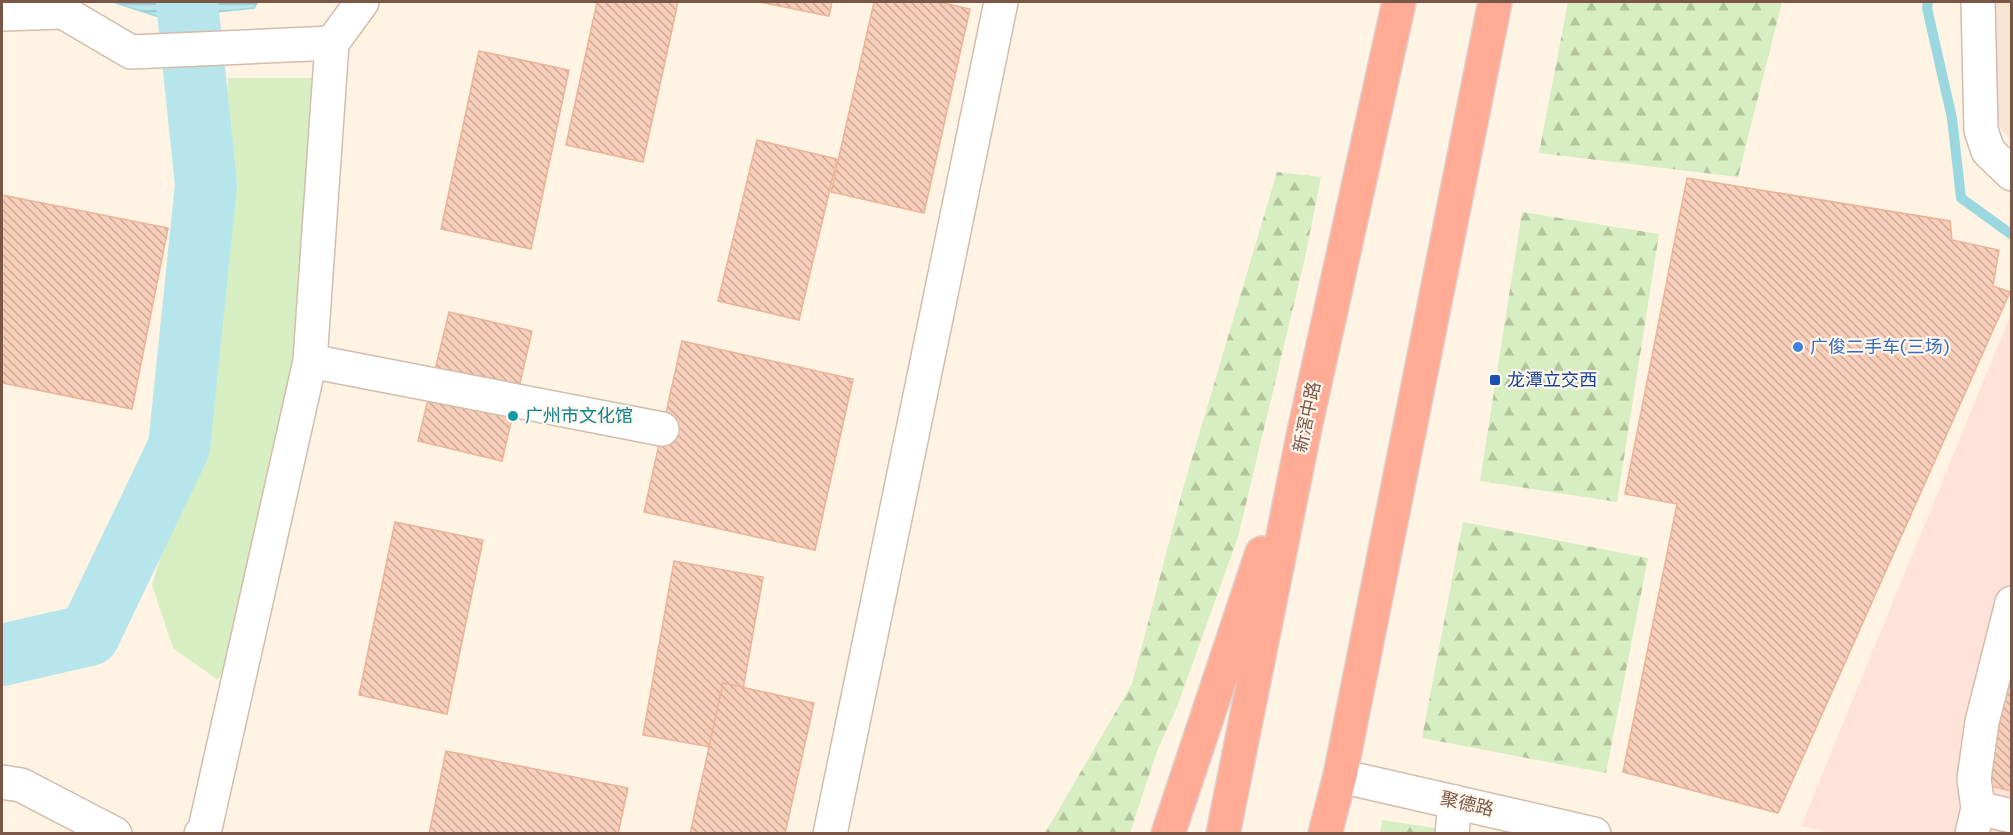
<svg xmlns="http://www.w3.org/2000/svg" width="2013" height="835" font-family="'DM Sans','Noto Sans SC',sans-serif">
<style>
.residential{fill:#f7e4d2}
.commercial{fill:#ffe2d8}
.grass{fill:#d6eec1}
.forest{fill:url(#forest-firs)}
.water{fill:url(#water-rules);stroke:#9bd7de;stroke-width:1.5}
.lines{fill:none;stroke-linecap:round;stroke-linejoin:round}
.stream{stroke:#9bd7de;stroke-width:10}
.river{stroke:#b6e6eb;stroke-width:62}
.building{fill:url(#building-back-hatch);stroke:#ebb397;stroke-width:1.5}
.minor-casing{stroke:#d4bcac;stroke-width:36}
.highway-casing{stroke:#dcd3cf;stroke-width:36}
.minor{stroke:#fff;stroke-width:33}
.highway{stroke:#ffab95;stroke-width:33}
.shop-dot{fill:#3f7fe0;stroke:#fff7ed;stroke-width:2}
.transit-dot{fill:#1a4fb4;stroke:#fff7ed;stroke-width:2}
.culture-dot{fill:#0f9aa8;stroke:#fff7ed;stroke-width:2}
.labels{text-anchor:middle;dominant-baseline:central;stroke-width:4.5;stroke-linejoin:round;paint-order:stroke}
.shop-label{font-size:18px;fill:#366cbe;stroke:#fff7ed;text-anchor:start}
.transit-label{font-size:18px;fill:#164399;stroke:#fff7ed;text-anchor:start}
.culture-label{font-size:18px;fill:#0d838f;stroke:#fff7ed;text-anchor:start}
.street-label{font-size:18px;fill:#7a5646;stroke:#fff7ed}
</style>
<defs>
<pattern id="forest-firs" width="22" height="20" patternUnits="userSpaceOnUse" patternTransform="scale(1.5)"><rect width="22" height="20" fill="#d6eec1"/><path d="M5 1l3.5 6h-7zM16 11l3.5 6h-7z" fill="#b3c49f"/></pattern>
<pattern id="water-rules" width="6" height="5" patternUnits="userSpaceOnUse" patternTransform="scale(1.5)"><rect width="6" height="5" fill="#b6e6eb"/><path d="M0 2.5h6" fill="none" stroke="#99bdc0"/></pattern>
<pattern id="building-back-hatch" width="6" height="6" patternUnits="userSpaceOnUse" patternTransform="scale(1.5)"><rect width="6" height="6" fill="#f7ceb9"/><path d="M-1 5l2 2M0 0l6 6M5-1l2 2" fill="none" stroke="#cdaa98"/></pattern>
</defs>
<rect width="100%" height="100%" fill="#fff3e4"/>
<polygon class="residential" points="1996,2 2011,2 2011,140 1994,121"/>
<polygon class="commercial" points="2011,314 2011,833 1835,834 1801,826"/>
<polygon class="grass" points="228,78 313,78 299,344 231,653 218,680 173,648 152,585 177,504 205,375 223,194"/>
<g class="forest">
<polygon points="1568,2 1782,2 1738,177 1539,153"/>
<polygon points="1277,172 1321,177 1304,262 1238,537 1177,707 1157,751 1130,833 1045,833 1132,684 1184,485"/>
<polygon points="1522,212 1659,234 1617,502 1480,481"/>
<polygon points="1463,522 1648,558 1606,773 1422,738"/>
<polygon points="1382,820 1469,833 1380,834"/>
</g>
<polygon class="water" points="113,2 258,2 254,8 162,18"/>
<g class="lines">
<polyline class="stream" points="1928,2 1927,8 1952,118 1961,198 2012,235"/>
<polyline class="river" points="2,655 89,635 179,447 206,185 187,2"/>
</g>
<g class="building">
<polygon points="597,2 678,2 643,162 566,145"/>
<polygon points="759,2 832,2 829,16"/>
<polygon points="874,2 939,2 970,9 924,213 831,192"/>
<polygon points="479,51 569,70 531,249 441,229"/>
<polygon points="757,140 837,159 799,320 718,301"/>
<polygon points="1687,178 1950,221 1952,240 1999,250 1993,286 2010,292 1778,813 1623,772 1677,504 1625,494"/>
<polygon points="2,195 168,228 132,409 2,383"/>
<polygon points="449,312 532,331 502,461 418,441"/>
<polygon points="682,341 853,379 815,550 644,512"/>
<polygon points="395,522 483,540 447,714 359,695"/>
<polygon points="674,561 763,577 732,751 643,735"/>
<polygon points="2012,666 2012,791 1986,785"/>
<polygon points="723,683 814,703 785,834 690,834"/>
<polygon points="446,751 628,788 618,834 429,834"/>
</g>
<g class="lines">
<g class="minor-casing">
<g id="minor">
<polyline points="1978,2 1981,130 1988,151 2012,174"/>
<polyline points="2,14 63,12 131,52 332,43"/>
<polyline points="310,361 662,429"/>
<polyline points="1340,776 1594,834"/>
<polyline points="2,782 21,785 115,834"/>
<polyline points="1978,808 2012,816"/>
<polyline points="201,834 204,833 310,361 332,43 362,2"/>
<polyline points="830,834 1001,2"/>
<polyline points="1452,834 1455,802"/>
<polyline points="1972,834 1978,808 1974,779 1982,722 2012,603"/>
</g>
</g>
<g class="highway-casing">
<g id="highway">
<polyline points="1168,834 1262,553"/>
<polyline points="1223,834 1304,432 1399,2"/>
<polyline points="1325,834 1340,776 1495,2"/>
</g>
</g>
<use href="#minor" class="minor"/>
<use href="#highway" class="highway"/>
</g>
<circle class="shop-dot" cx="1798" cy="347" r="6"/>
<rect class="transit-dot" x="1489" y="374" width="12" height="12" rx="3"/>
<circle class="culture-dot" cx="513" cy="416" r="6"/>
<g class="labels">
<g class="shop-label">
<text x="1810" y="347">广俊二手车(三场)</text>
</g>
<g class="transit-label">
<text x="1507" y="380">龙潭立交西</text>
</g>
<g class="culture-label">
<text x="525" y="416">广州市文化馆</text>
</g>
<g class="street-label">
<text transform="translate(1307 417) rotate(-78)">新滘中路</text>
<text transform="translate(1467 804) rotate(13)">聚德路</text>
</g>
</g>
<rect width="2013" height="835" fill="none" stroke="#7a5646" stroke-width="6"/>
</svg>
